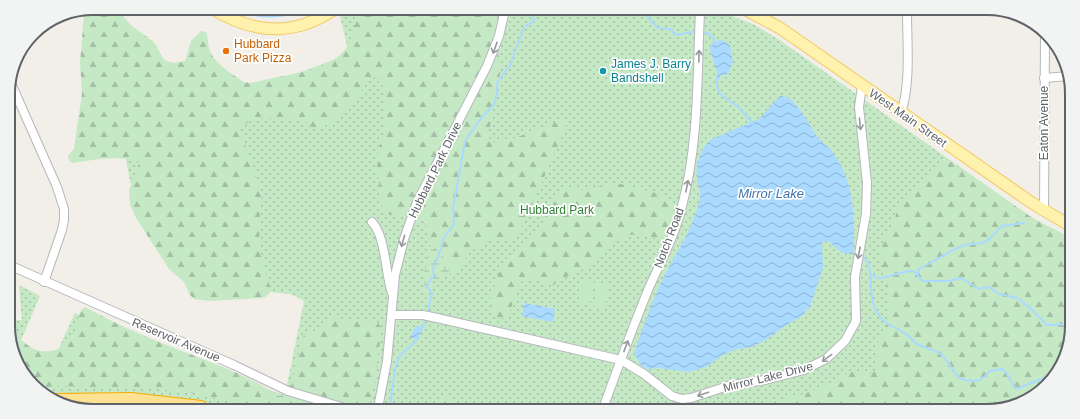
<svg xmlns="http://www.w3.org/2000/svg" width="1080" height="419" font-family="Helvetica,sans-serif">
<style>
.grass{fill:url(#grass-dots)}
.forest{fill:url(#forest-firs)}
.wetland{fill:url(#wetland-marsh)}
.garden{fill:#c5e8c5}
.water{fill:url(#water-waves)}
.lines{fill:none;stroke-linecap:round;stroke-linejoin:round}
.stream{stroke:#aadaff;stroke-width:2}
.minor-casing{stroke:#b5b8bc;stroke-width:10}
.major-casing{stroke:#f2c960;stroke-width:13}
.highway-casing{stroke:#f9ab00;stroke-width:14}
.minor{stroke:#fff;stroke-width:8}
.major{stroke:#fff2af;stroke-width:11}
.highway{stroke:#fde293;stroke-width:12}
.oneway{stroke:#979a9d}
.food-dot{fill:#e8710a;stroke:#fff;stroke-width:1.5}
.culture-dot{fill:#0f9aa8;stroke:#fff;stroke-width:1.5}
.labels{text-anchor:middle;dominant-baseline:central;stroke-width:3.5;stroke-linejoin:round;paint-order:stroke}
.food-label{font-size:12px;fill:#c56008;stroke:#fff;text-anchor:start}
.culture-label{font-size:12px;fill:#0d838f;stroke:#fff;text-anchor:start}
.street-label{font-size:12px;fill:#5f6368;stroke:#fff}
.park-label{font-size:12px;fill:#348238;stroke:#fff}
.water-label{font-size:13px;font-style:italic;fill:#4174aa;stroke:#fff}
.rim{fill:none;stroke:#5f6368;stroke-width:2}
</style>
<defs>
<pattern id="grass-dots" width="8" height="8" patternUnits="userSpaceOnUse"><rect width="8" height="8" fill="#c5e8c5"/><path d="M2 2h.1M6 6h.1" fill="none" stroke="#a3c0a4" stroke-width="1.8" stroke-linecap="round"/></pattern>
<pattern id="forest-firs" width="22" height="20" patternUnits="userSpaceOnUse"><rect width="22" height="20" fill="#c5e8c5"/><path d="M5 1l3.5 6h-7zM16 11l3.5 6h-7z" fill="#a3c0a4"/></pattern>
<pattern id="wetland-marsh" width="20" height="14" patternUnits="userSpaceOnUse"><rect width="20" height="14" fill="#c5e8c5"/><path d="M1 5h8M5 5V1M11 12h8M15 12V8" fill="none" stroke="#a3c0a4"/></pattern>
<pattern id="water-waves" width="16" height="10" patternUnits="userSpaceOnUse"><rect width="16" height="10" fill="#aadaff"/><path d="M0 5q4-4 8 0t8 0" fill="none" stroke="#8eb4d2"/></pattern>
</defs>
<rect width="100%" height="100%" fill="#f1efe8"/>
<polygon class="grass" points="349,9 718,11 753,24 778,39 1034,219 1069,237 1067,354 1039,394 993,411 65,406 29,382 10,343 9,321 22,320 19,285 40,296 19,345 53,361 75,313 86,318 88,312 269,390 285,395 304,301 291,294 269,292 137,216 126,160 114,67 225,94 304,71 349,54 340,16"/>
<g class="forest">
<path d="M93,8H115L132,26L154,42L163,58L166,61L175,63L185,61L191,41L201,31L206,32C209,38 207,46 211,53C216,65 234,75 244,82L249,83C254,83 259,81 264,80C289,74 334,71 348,45C355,30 353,17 370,9L498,10L494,39L501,63L500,74L488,136L493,142L512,139L563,120L566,124L565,130L523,225L512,239L490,241L471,251L458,270L450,274V265L431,244L426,226L420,218L405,214L390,215L382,208L377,166L378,151L385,128L382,78L378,75C364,82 360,95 352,106C348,110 325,127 319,130C312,129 310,123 303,121C296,118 289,119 282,119C267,118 252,116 241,128V133L262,196C259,216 258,238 262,258C264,269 270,280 270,292L267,296L262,298L210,301L194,299L190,295L184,282L169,269L136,218L130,204L129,190L139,163C125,154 90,160 73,163L69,160L68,156L74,149L82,93L80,63L84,14L86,9Z"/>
<polygon points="944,157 1034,219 1069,237 1067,354 1039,394 993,411 730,410 801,395 826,385 850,372 871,374 875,370 879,335 886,326 889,312 887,286 880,258 883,242 894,220 899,206 917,190"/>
<path d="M614,183C632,185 648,192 666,195C680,215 670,220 662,239C652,239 644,233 636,234C616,236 607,253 593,263C580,272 564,276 552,286L536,278L520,282L509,314L500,319L493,313L490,298L500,271L517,251L536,235L556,196L567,188L585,190Z"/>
<path d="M85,307C114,323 146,337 177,349C212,363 247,374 278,396H285L290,392L302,338L305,334L318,329L332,317L356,321L377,322L382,328L372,398L367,408L252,407L194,393L150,388L54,386L38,388L29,382L10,343V332C17,336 23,342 30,347C49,358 67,348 76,329C79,321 77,312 85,307Z"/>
<polygon points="441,397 450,398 465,408 427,408"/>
</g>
<path class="wetland" d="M431,243L450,265V274C435,278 434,276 430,293L425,292L424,273Z"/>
<g class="garden">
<polygon points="583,279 594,281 589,305 578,303"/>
<polygon points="598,282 610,285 604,309 593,306"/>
</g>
<g class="water">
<polygon points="722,40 730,45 733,62 728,74 720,76 720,79 716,80 717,72 709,47 716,41"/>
<path d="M781,95L785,98L787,96C802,108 808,124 819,139C822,143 827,145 831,150C855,181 855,217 853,254L842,253L828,241L822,243L823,268L810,307L802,316L782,328L766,340L751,347L734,350L723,355L706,367L689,372L658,368L648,369L641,366L634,353C643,327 652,301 664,276C677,251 694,227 700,198C701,192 698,186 697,180C695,167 700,146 712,139L759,119Z"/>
<polygon points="524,303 555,309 553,322 522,316"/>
<polygon points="416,326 424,327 417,340 410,337"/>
</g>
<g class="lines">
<g class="stream">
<path d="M237,9C261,21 285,17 310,9"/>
<polyline points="642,11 658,28 670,29 676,35 692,32"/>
<polyline points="703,32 713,36 715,44"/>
<path d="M717,78C716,98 724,95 737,106C743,112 749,118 754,125"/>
<path d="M863,257C875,266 868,292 874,306C883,328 895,324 910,337C913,340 915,344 919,345C925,348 933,349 939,353C950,360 953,378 965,380C971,381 979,381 983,378C986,376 987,373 990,371C993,370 998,370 1002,369C1010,375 1010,382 1016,389L1046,377L1057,368"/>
<polyline points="871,274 877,278 881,278 909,271 915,272 922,281 949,281 961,278 979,289 989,287 999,294 1017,298 1029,307 1047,325 1068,324"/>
<polyline points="918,275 919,269 953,250 964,245 982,243 988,240 1002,226 1024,223"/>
<path d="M427,314L432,293L427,287C428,282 430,280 434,276L433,269L441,249L443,239L454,224L453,208L465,141L479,121L494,104L497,94V83L510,65L524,27L534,21L531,10"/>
<polyline points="422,329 426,318"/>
<path d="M390,408C392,394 393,367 400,356C405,349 413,346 418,338"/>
</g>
<g class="minor-casing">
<g id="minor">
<polyline points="1044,78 1069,76"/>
<polyline points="10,81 57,187 64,209 64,220 62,230 44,282"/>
<path d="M901,113C911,84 907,43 907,12"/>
<polyline points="1044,212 1045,34"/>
<path d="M372,222C386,237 385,273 392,293"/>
<polyline points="9,265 234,365 288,391 345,408"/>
<polyline points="392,315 423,315 437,318 621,360 644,374 672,396 682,399 691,398 728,386 765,380 804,370 826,359 845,341 856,321 855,277 866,214 867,183 859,107 862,86"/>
<polyline points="378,408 387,361 395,275 404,239 417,202 487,66 499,36 505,10"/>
<path d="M603,409C617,369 632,330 648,290C660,263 675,236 682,206C699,143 697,76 700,11"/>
</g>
</g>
<g class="major-casing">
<g id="major">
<path d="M213,9C254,34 294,37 335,9"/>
<polyline points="748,11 780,28 1032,203 1069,225"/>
</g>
</g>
<g class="highway-casing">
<polyline id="highway" points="56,400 131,399 201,407"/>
</g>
<use href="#minor" class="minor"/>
<use href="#major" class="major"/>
<use href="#highway" class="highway"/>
</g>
<defs><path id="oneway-shaft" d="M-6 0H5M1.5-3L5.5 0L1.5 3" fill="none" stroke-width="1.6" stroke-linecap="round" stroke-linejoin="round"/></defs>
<g class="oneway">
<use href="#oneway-shaft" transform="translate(495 48) rotate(110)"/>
<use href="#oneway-shaft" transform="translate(699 56) rotate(-89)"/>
<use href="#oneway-shaft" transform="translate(860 124) rotate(84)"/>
<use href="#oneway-shaft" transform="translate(687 186) rotate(-79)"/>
<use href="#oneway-shaft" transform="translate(403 241) rotate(106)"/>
<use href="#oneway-shaft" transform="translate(859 253) rotate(101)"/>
<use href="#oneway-shaft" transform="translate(626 346) rotate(-69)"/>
<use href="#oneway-shaft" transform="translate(827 358) rotate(144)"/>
<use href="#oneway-shaft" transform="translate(703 394) rotate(162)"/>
</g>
<circle class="food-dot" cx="226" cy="51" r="4"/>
<circle class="culture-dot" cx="603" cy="71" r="4"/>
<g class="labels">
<g class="food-label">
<text x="234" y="44">Hubbard<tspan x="234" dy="14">Park Pizza</tspan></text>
</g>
<g class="culture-label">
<text x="611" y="64">James J. Barry<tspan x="611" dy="14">Bandshell</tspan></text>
</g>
<g class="street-label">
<text transform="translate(908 118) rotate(35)">West Main Street</text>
<text transform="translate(1044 123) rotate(-90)">Eaton Avenue</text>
<text transform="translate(435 170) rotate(-64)">Hubbard Park Drive</text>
<text transform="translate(669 238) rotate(-69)">Notch Road</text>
<text transform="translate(176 340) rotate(23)">Reservoir Avenue</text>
<text transform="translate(768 377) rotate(-14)">Mirror Lake Drive</text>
</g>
<g class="park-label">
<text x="557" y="210">Hubbard Park</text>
</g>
<g class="water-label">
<text x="771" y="193">Mirror Lake</text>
</g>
</g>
<path d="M0 0H1080V419H0ZM93 15H987A78 78 0 0 1 1065 93V326A78 78 0 0 1 987 404H93A78 78 0 0 1 15 326V93A78 78 0 0 1 93 15Z" fill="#f2f3f3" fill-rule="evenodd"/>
<path class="rim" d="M93 15H987A78 78 0 0 1 1065 93V326A78 78 0 0 1 987 404H93A78 78 0 0 1 15 326V93A78 78 0 0 1 93 15Z"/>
</svg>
